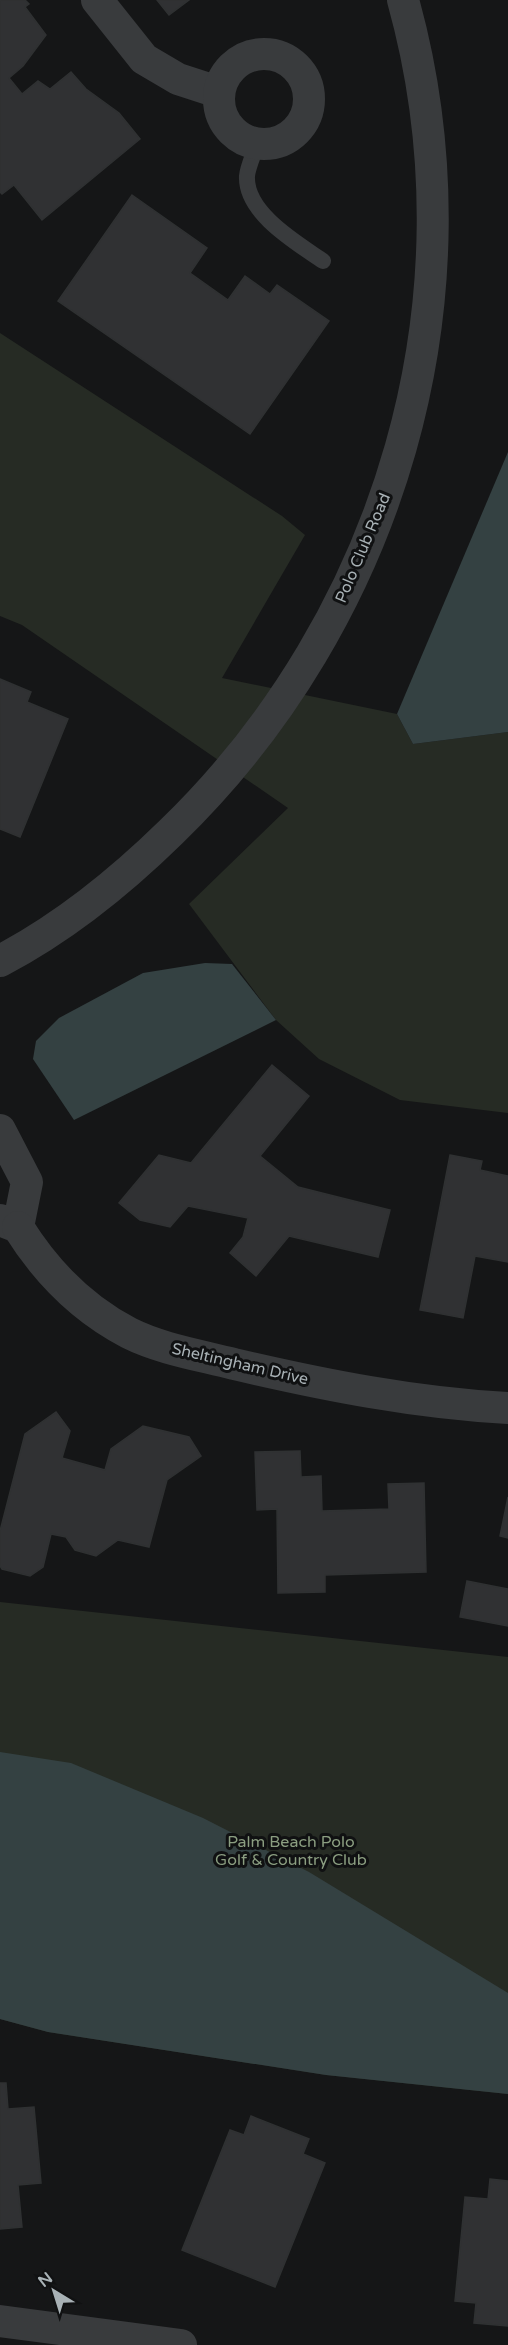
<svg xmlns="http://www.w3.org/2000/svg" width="508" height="2345" font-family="'Varela Round',sans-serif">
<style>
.green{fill:#262b24}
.water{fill:#344142}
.building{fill:#303133;stroke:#2f3132;stroke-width:1.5}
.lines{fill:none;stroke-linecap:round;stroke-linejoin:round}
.lane{stroke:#393b3d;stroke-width:16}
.street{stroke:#393b3d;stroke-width:32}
.labels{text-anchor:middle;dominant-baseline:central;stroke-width:6;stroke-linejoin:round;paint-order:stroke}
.street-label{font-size:16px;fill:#a8b1b5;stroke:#101112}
.park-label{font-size:16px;fill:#8b9e81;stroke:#101112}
</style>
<rect width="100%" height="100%" fill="#151617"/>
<g class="green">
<polygon points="0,333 282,516 305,535 222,678 397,714 413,744 508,732 508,1113 400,1100 319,1059 276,1020 189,904 288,808 22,625 0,616"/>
<polygon points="0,1602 508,1657 508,2094 326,2075 48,2032 0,2019"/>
</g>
<g class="water">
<polygon points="508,452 508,732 413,744 397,714"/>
<polygon points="205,963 232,964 276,1020 74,1120 33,1059 36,1041 59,1018 143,973"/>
<polygon points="0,1752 71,1763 203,1818 309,1872 508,1993 508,2094 326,2075 48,2032 0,2019"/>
</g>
<g class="building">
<polygon points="0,0 25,0 29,4 25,7 46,35 23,66 9,78 22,94 38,81 50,89 71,72 86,89 119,113 140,139 42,220 14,185 2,194 0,192"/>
<polygon points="157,0 189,0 169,15"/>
<polygon points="132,195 207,248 190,273 228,300 245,276 270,294 277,285 329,321 250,434 58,301"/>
<polygon points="0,679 31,692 27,702 68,719 20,837 0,829"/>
<polygon points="272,1065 309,1096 260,1156 298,1187 390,1210 378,1257 289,1236 256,1276 230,1253 243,1237 248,1218 188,1206 170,1227 140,1220 119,1203 159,1155 191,1163"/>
<polygon points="450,1155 482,1161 480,1170 508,1176 508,1262 475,1256 463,1318 420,1310"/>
<polygon points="56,1412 70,1431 62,1458 105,1470 111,1449 143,1426 189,1437 201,1456 167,1480 149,1547 118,1540 96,1556 75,1550 66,1537 51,1534 43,1567 30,1576 2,1569 0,1566 0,1531 25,1434"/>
<polygon points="300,1451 301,1477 321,1476 322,1511 389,1509 388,1484 424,1483 426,1572 325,1575 325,1592 278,1593 277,1509 257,1510 255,1452"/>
<polygon points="508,1497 508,1538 500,1536"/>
<polygon points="467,1581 508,1589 508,1626 460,1617"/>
<polygon points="0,2083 6,2083 8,2109 34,2107 41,2183 18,2185 22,2227 0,2229"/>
<polygon points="251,2116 309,2139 303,2154 325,2163 275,2287 182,2250 230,2130 244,2135"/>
<polygon points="490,2179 508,2181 508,2326 474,2323 476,2303 455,2301 465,2197 488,2199"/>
</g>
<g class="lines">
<path class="lane" d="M257,144C254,154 248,166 247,176C245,213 297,243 323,261"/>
<g class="street">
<polyline points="97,0 144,59 178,79 218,92"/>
<circle cx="264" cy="99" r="45"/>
<path d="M0,961C63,928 120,882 171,832C391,619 486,298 403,0"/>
<polyline points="0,1130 27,1182 18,1227 0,1220"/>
<path d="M18,1227C46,1272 81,1308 129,1333C161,1349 199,1355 234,1364C324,1385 415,1403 508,1408"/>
<polyline points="0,2321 181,2345"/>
</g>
</g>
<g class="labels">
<g class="street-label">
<text transform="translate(363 548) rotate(-67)">Polo Club Road</text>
<text transform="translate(240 1364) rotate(13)">Sheltingham Drive</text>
</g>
<g class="park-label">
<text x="291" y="1842">Palm Beach Polo<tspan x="291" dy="18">Golf &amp; Country Club</tspan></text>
</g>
</g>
<g transform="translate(54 2291) rotate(322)" stroke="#101112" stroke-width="4.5" paint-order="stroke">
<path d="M0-4.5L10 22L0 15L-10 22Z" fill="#a8b1b5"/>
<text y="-9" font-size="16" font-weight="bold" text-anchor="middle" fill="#a8b1b5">N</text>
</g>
</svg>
